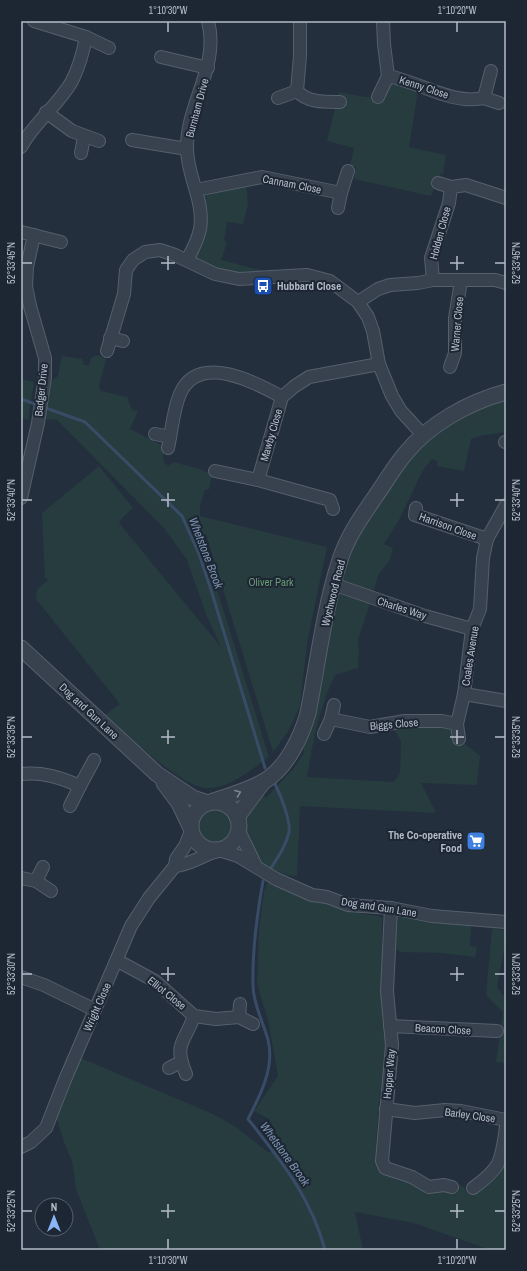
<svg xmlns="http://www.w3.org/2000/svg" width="527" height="1271" font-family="'Archivo Narrow',sans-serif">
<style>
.green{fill:#263c3f}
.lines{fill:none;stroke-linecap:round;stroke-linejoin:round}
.stream{stroke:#394c67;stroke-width:3}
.minor-casing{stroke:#565f6c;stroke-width:14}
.tertiary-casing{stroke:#565f6c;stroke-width:17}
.minor{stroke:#38414e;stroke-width:12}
.tertiary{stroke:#38414e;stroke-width:15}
.oneway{stroke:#7c8592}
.ticks{fill:none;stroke:#b4bcc9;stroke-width:1.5}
.labels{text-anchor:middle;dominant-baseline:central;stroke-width:4;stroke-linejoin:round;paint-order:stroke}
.street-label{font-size:11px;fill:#b4bcc9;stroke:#1d2633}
.poi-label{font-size:11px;font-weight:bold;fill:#b4bcc9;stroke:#1d2633;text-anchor:start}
.park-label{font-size:11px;fill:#6b9a76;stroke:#1d2633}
.water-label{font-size:12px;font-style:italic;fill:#7c92b1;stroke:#1d2633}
.neatline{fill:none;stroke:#b4bcc9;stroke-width:1.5}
.ticks-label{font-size:10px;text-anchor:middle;fill:#b4bcc9}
</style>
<rect width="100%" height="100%" fill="#242f3e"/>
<g class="green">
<polygon points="388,76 419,84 409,147 446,155 443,174 440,174 431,196 354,179 356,167 350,165 354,148 327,141 339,92 365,97 378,97"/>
<polygon points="246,179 248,204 243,224 227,222 224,240 227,243 221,260 268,272 258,279 187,260 196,242 196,190"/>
<path d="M98,355L106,359L99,386L101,391L127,397L132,410L138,411L130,429L163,446L164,463L169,466L173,462L200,469L212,475L209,489L205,490L200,505V516L327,547L307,643L300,706L289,730L273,752L206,534L198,539L211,570L269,757C252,769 231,788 209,788C183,790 126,733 105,715L120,704L36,599L37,589L48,580L45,578L42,513L99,466L133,508L123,517L119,523L221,647L206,614L187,560L164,528L57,420L45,419L51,381L58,376L62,356L82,359L84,365H89L91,358Z"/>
<polygon points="21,379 34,382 28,420 21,417"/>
<path d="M506,398V432L479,436L471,439L464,471L437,466V461L432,459L423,470L399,520L384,544L393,548L390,560L378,575L372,598L358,639L359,652L358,668L335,675C319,708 313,741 307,777L394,782L400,773L401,741L395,731L393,723L457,724L459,739L480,756L477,785L421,783L436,813L300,806L297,876C290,877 266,868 261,862C253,853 243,831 245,819C246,811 257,801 262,794L266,798L294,768L304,753L302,733L341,558L408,451L428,441L447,427L483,406Z"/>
<circle cx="215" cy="826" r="18"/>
<path d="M269,880C299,894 327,906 361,911V914L379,916L382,918V943L385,944L388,1048L384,1091H380L376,1143L396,1180L411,1184H457L464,1187L468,1193L472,1195L497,1177L506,1162V1250H490L414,1223L355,1212L363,1250H100L76,1189L72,1161L65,1145L54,1110L76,1056L213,1114L236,1127L269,1153L282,1143L269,1119L254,1111L278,1076L268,1020L257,984L259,929L264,891Z"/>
<polygon points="398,915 471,925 470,946 477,947 475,957 441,953 401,952 396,949"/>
<polygon points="492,928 506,930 506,939 497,987 506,999 506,1063 496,1062 503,1012 486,995"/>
</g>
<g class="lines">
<g class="stream">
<polyline points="21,399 38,405"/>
<polyline points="43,407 85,422 182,516 199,554 212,593 265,768"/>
<path d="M271,868C278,857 286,846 289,832C291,821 280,794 275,784"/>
<path d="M263,881C257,915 252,949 253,984C253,1003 263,1022 268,1040C275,1067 260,1096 248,1119C281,1161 311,1197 325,1250"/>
</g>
<g class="minor-casing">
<g id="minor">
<path d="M300,21V56L297,91C308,103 325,102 340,102"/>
<polyline points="86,37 109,48"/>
<polyline points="161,57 208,68"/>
<path d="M388,76C414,81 440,97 465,99C471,100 478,99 484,98L491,71"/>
<polyline points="378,97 388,76 384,44 383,21"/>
<polyline points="278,98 297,91"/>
<polyline points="484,98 499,103"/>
<polyline points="46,112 72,131 99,141"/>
<polyline points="132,140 187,149"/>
<path d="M21,147C34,122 58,106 72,81C79,67 83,53 86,37L34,21"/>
<polyline points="81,153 84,137"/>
<polyline points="438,183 451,187"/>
<polyline points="196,190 262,177 341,193 348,171"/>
<polyline points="338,208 341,193"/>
<polyline points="21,232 61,242"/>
<path d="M187,260C192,251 198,240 200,229C205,202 187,176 187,149C186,104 220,67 208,21"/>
<polyline points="433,280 431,258 449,203 451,187 466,185 506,198"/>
<polyline points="358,302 378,289 390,285 418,283 433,280 495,280 506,283"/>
<polyline points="110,338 123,341"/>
<polyline points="107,351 124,294 126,270 133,260 145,252 160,250 175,255 215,274 239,279 307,275 330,281 358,302 368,317 373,331 379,364 392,396 401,411 424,436"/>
<polyline points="450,367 455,353 455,318 461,281"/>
<polyline points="155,434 170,437"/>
<polyline points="505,442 506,442"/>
<path d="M168,448C172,430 173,410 180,394C198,352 255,382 282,397"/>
<polyline points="215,471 258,480"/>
<polyline points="21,498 38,423 45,377 45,358 30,306 26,286 27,267 34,235"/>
<polyline points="416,508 415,515 487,539"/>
<polyline points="333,509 330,500 258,480 282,397 295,386 309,377 379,364"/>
<polyline points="333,584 425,616 472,629"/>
<polyline points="464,694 506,701"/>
<polyline points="331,719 370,727 405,721 442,721 457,724"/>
<polyline points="324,734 331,719 334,705"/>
<polyline points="459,739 457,724 464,694 472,629 480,609 483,558 487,539 506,505"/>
<path d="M21,774C43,772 59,777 80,786L94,760"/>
<polyline points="70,806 80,786"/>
<polyline points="239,831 256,866"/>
<polyline points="219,850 238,856 276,879 312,895 327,897 348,905 391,908 432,916 506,922"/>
<path d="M175,866C190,865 203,855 217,851"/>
<polyline points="21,878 36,881 51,891"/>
<polyline points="36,881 43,867"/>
<polyline points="391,908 387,991 392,1045 382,1161 385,1168 412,1177 429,1187 444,1185 452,1187"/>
<polyline points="118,961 155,981 194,1016 216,1019 239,1017 240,1004"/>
<polyline points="21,977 44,985 95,1010"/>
<polyline points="239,1017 253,1024"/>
<polyline points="390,1026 497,1031"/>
<polyline points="169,1068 181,1062"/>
<path d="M186,1074C173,1042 185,1043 194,1016"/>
<polyline points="386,1109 415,1113 445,1110 461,1111 506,1120"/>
<polyline points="21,1147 31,1142 46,1128 64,1082 131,926 149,898 175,866 176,859 185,846 191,831"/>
<path d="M473,1188C502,1167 501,1161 506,1127"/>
</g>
</g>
<g class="tertiary-casing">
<g id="tertiary">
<polyline points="21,648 157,774 193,798 208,803"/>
<polyline points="164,783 179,803 191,828"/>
<circle cx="215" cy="826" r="24"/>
<path d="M211,802C228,796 247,791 263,782C286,769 301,738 308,713C318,662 324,609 340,560C347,537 362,516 375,497C385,483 394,467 405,454C429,424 469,402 506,392"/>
<polyline points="237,817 263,782"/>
</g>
</g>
<use href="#minor" class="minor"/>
<use href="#tertiary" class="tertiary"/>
</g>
<defs><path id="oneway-chevron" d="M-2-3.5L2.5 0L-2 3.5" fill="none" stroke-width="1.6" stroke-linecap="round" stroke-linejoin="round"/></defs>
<use class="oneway" href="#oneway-chevron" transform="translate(238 793) rotate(-21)"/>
<path class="ticks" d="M168,22V32M457,22V32M168,256V270M457,256V270M22,263H32M161,263H175M450,263H464M495,263H505M168,493V507M457,493V507M22,500H32M161,500H175M450,500H464M495,500H505M168,730V744M457,730V744M22,737H32M161,737H175M450,737H464M495,737H505M168,967V981M457,967V981M22,974H32M161,974H175M450,974H464M495,974H505M168,1204V1218M457,1204V1218M22,1211H32M161,1211H175M450,1211H464M495,1211H505M168,1239V1249M457,1239V1249"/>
<defs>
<g id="bus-square" transform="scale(1)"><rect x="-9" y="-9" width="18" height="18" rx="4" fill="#1a4fb4" stroke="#1d2633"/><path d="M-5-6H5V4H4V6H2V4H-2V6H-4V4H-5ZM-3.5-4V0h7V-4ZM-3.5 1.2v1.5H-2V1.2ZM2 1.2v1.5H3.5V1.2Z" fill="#fff"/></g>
<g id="supermarket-square" transform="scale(1)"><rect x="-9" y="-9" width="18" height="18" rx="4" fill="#3f7fe0" stroke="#1d2633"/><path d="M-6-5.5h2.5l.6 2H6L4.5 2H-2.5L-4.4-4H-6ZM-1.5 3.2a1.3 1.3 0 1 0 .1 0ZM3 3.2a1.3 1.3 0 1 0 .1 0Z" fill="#fff"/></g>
</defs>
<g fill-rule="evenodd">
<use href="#bus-square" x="263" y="286"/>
<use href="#supermarket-square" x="476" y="841"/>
</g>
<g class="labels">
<g class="street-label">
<text transform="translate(424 87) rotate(18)">Kenny Close</text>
<text transform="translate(197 108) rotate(-75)">Burnham Drive</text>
<text transform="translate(292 184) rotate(11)">Cannam Close</text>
<text transform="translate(440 233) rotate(-75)">Holden Close</text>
<text transform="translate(457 324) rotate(-85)">Warner Close</text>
<text transform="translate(41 390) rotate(-84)">Badger Drive</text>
<text transform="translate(271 435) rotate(-74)">Mawby Close</text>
<text transform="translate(448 526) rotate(20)">Harrison Close</text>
<text transform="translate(333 593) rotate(-76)">Wychwood Road</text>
<text transform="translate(402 608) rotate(18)">Charles Way</text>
<text transform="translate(470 656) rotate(-81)">Coales Avenue</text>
<text transform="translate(89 711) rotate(43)">Dog and Gun Lane</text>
<text transform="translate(394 724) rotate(-5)">Biggs Close</text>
<text transform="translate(379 907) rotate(9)">Dog and Gun Lane</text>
<text transform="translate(167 993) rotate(39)">Elliot Close</text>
<text transform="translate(97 1007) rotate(-66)">Wright Close</text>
<text transform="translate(443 1029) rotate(3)">Beacon Close</text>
<text transform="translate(389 1074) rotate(-85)">Hopper Way</text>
<text transform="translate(470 1115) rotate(8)">Barley Close</text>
</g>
<g class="poi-label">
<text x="277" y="286">Hubbard Close</text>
<text x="462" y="835" text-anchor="end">The Co-operative<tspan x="462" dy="13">Food</tspan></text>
</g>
<g class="park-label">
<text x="271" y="582">Oliver Park</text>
</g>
<g class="water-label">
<text transform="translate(206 553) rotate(69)">Whetstone Brook</text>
<text transform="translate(285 1154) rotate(54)">Whetstone Brook</text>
</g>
</g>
<rect width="527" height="1271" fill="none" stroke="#1d2633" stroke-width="44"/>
<g transform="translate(54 1217)"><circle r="19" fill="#1d2633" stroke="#59626f"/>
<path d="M0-3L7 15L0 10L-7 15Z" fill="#8ab4f8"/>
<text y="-6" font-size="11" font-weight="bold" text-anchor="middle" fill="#b4bcc9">N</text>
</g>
<rect x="22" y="22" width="483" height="1227" class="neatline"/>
<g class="ticks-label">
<text x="168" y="14">1°10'30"W</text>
<text x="457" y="14">1°10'20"W</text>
<text transform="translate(11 263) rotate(-90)" y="4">52°33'45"N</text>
<text transform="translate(516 263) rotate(-90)" y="4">52°33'45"N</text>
<text transform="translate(11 500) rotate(-90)" y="4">52°33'40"N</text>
<text transform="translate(516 500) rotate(-90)" y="4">52°33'40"N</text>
<text transform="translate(11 737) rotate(-90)" y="4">52°33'35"N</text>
<text transform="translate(516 737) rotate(-90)" y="4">52°33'35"N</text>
<text transform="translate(11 974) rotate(-90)" y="4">52°33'30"N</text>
<text transform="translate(516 974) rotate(-90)" y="4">52°33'30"N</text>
<text transform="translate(11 1211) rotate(-90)" y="4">52°33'25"N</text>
<text transform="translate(516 1211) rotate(-90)" y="4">52°33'25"N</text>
<text x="168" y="1264">1°10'30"W</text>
<text x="457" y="1264">1°10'20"W</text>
</g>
</svg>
